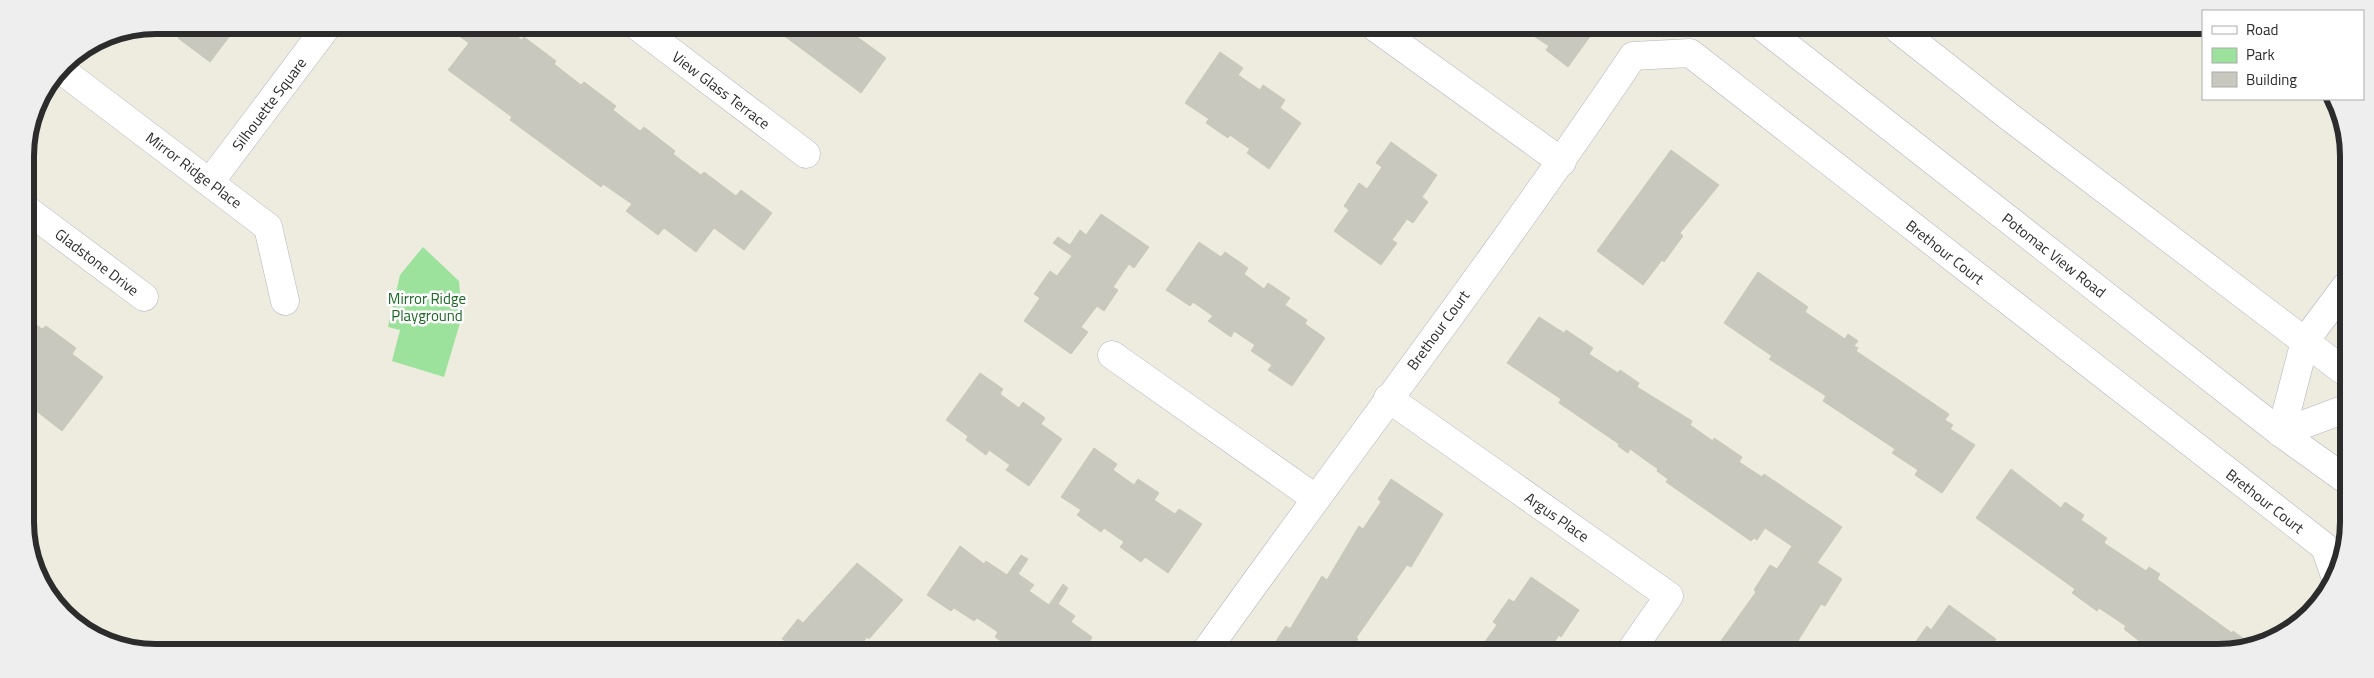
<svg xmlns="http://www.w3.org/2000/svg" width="2374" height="678" font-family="'Titillium Web',sans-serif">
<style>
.green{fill:#9ce29c}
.building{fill:#c9c8be;stroke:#c9c9b8}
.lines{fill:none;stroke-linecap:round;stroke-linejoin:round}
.street-casing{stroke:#b4b2bf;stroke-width:29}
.secondary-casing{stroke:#b4b2bf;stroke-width:29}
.street{stroke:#fff;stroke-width:28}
.secondary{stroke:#fff;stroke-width:28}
.labels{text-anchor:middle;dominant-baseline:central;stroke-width:5;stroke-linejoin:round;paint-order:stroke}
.street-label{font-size:15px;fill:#2c2c2c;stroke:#fff}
.park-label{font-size:15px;fill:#1c6926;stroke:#fff}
.rim{fill:none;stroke:#2c2c2c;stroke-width:6}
</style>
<rect width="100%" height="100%" fill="#edecdf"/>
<polygon class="green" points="423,247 459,281 462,316 444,377 392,361 400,330 388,327 400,275"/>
<g class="building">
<polygon points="188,25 238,25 210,62 178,38"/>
<polygon points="445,26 503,26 522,40 524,37 556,61 554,64 581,85 584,82 616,106 613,110 640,131 644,127 675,151 673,154 701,175 704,172 736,196 741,190 772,213 744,250 714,228 696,252 664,228 658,235 626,211 632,204 603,184 601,187 510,120 512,117 448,70 469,43"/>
<polygon points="771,26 863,26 856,36 886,58 861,93"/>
<polygon points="1532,28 1596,28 1568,67 1546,50 1549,46 1529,33"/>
<polygon points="1220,52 1243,68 1238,75 1260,90 1263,85 1285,100 1280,108 1301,123 1269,169 1247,153 1250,149 1230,135 1228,138 1206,123 1209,119 1185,103"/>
<polygon points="1391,142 1437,175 1422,197 1428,202 1413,223 1407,219 1392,240 1397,243 1381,265 1334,231 1349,210 1344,206 1359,183 1367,189 1382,167 1376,163"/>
<polygon points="1671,150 1719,185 1680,233 1683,236 1664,262 1662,260 1643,285 1597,251"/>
<polygon points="1101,214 1149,247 1134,268 1129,264 1113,287 1118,290 1104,311 1097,306 1081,327 1088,332 1071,354 1024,321 1040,298 1034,294 1050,271 1057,276 1072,256 1053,243 1058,237 1070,245 1080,230 1086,235"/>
<polygon points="1199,242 1221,257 1225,252 1248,268 1244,274 1264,289 1268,283 1290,298 1285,305 1307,320 1305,324 1325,338 1292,386 1268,370 1272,365 1251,351 1255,345 1234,331 1231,337 1208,321 1213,316 1193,302 1190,306 1166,290"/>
<polygon points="1758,272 1808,307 1805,312 1845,339 1848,334 1858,341 1854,346 1858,348 1856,351 1949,414 1945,420 1953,425 1950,429 1975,445 1942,493 1915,475 1918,470 1892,453 1895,449 1823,401 1826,396 1769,359 1772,356 1724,323"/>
<polygon points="26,317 42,329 46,326 76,348 72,354 103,377 62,431 30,406 33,404 28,401 27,403"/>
<polygon points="1539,317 1564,333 1566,330 1593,348 1589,354 1618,373 1620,370 1639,383 1637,387 1692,421 1690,425 1713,441 1714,438 1742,457 1739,462 1762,477 1764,474 1842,527 1817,563 1765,528 1757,540 1754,538 1751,541 1666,482 1668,479 1657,471 1658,469 1630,449 1628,453 1618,446 1619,444 1559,403 1561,399 1507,363"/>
<polygon points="980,373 1003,389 1000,394 1019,408 1023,402 1045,418 1041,424 1062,439 1029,486 1006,470 1010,465 989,450 986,455 966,440 968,436 946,420"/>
<polygon points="1094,448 1117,464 1113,470 1134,485 1138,479 1159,493 1154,500 1175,514 1179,509 1202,524 1168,573 1145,557 1141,562 1120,547 1124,542 1104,528 1101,532 1077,515 1081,510 1061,497"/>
<polygon points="2011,469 2061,508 2065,502 2084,515 2081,520 2107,538 2104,543 2146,571 2149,567 2160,574 2157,579 2232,633 2233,631 2254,646 2226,653 2163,653 2150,643 2147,647 2124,629 2126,626 2099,608 2097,611 2072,593 2075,589 1976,518"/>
<polygon points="1391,479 1443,514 1411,567 1407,565 1356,638 1358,639 1350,651 1270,650 1286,626 1290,629 1322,576 1327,580 1359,526 1363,529 1381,502 1378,499"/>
<polygon points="960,546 984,564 986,561 1007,575 1021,555 1028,559 1018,574 1034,585 1029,591 1049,605 1063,584 1068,588 1058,604 1075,616 1071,622 1092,637 1090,641 1104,651 1023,650 1019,647 1014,650 995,637 998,632 977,618 974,621 954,608 951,611 927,595"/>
<polygon points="1792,546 1842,579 1825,606 1821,604 1791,652 1713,652 1756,592 1754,590 1770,565 1777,569"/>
<polygon points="857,563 903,600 869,639 867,637 857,650 780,650 787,642 782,639 798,619 803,623"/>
<polygon points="1531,577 1579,610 1561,637 1559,635 1548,651 1474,651 1476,648 1479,650 1497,625 1493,622 1509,599 1514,602"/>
<polygon points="1949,605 1996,639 1987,652 1909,651 1927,626 1931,630"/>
</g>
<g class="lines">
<g class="street-casing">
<g id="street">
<polyline points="637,26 806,154"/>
<polyline points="1376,28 1562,162"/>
<polyline points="60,69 268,227 285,301"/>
<polyline points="210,182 328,25"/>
<polyline points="26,209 144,297"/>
<polyline points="1112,355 1315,498"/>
<polyline points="1388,398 1669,596 1630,652"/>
<path d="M1206,651C1348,452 1497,258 1633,56L1690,53L2325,547L2334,573"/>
</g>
</g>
<g class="secondary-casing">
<g id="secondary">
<polyline points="1764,28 2281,433 2345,479"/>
<polyline points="1898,29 2007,115 2345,372"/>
<polyline points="2281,433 2305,341 2346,286"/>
<polyline points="2281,433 2345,409"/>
</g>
</g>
<use href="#street" class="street"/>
<use href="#secondary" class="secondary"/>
</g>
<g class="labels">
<g class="street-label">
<text transform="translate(721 90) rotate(37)">View Glass Terrace</text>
<text transform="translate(269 104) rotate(-53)">Silhouette Square</text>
<text transform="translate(194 170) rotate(37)">Mirror Ridge Place</text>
<text transform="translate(1945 252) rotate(38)">Brethour Court</text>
<text transform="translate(2054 255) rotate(38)">Potomac View Road</text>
<text transform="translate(97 262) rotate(37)">Gladstone Drive</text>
<text transform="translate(1438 330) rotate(-54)">Brethour Court</text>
<text transform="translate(2265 501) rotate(38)">Brethour Court</text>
<text transform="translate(1557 517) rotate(35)">Argus Place</text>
</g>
<g class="park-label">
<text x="427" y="298">Mirror Ridge<tspan x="427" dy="17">Playground</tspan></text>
</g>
</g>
<path d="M0 0H2374V678H0ZM156 34H2218A122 122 0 0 1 2340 156V522A122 122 0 0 1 2218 644H156A122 122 0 0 1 34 522V156A122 122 0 0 1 156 34Z" fill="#eee" fill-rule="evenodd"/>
<path class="rim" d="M156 34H2218A122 122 0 0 1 2340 156V522A122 122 0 0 1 2218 644H156A122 122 0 0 1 34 522V156A122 122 0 0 1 156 34Z"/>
<rect x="2202" y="10" width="162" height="90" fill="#ffffff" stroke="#ababab"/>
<rect x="2212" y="26" width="25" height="8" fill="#ffffff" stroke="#ababab"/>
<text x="2246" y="35" font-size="15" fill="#2c2c2c">Road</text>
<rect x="2212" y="48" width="25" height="15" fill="#9ce29c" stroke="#ababab"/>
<text x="2246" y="60" font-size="15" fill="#2c2c2c">Park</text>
<rect x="2212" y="72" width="25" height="15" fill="#c9c8be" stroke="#ababab"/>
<text x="2246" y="85" font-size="15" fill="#2c2c2c">Building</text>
</svg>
